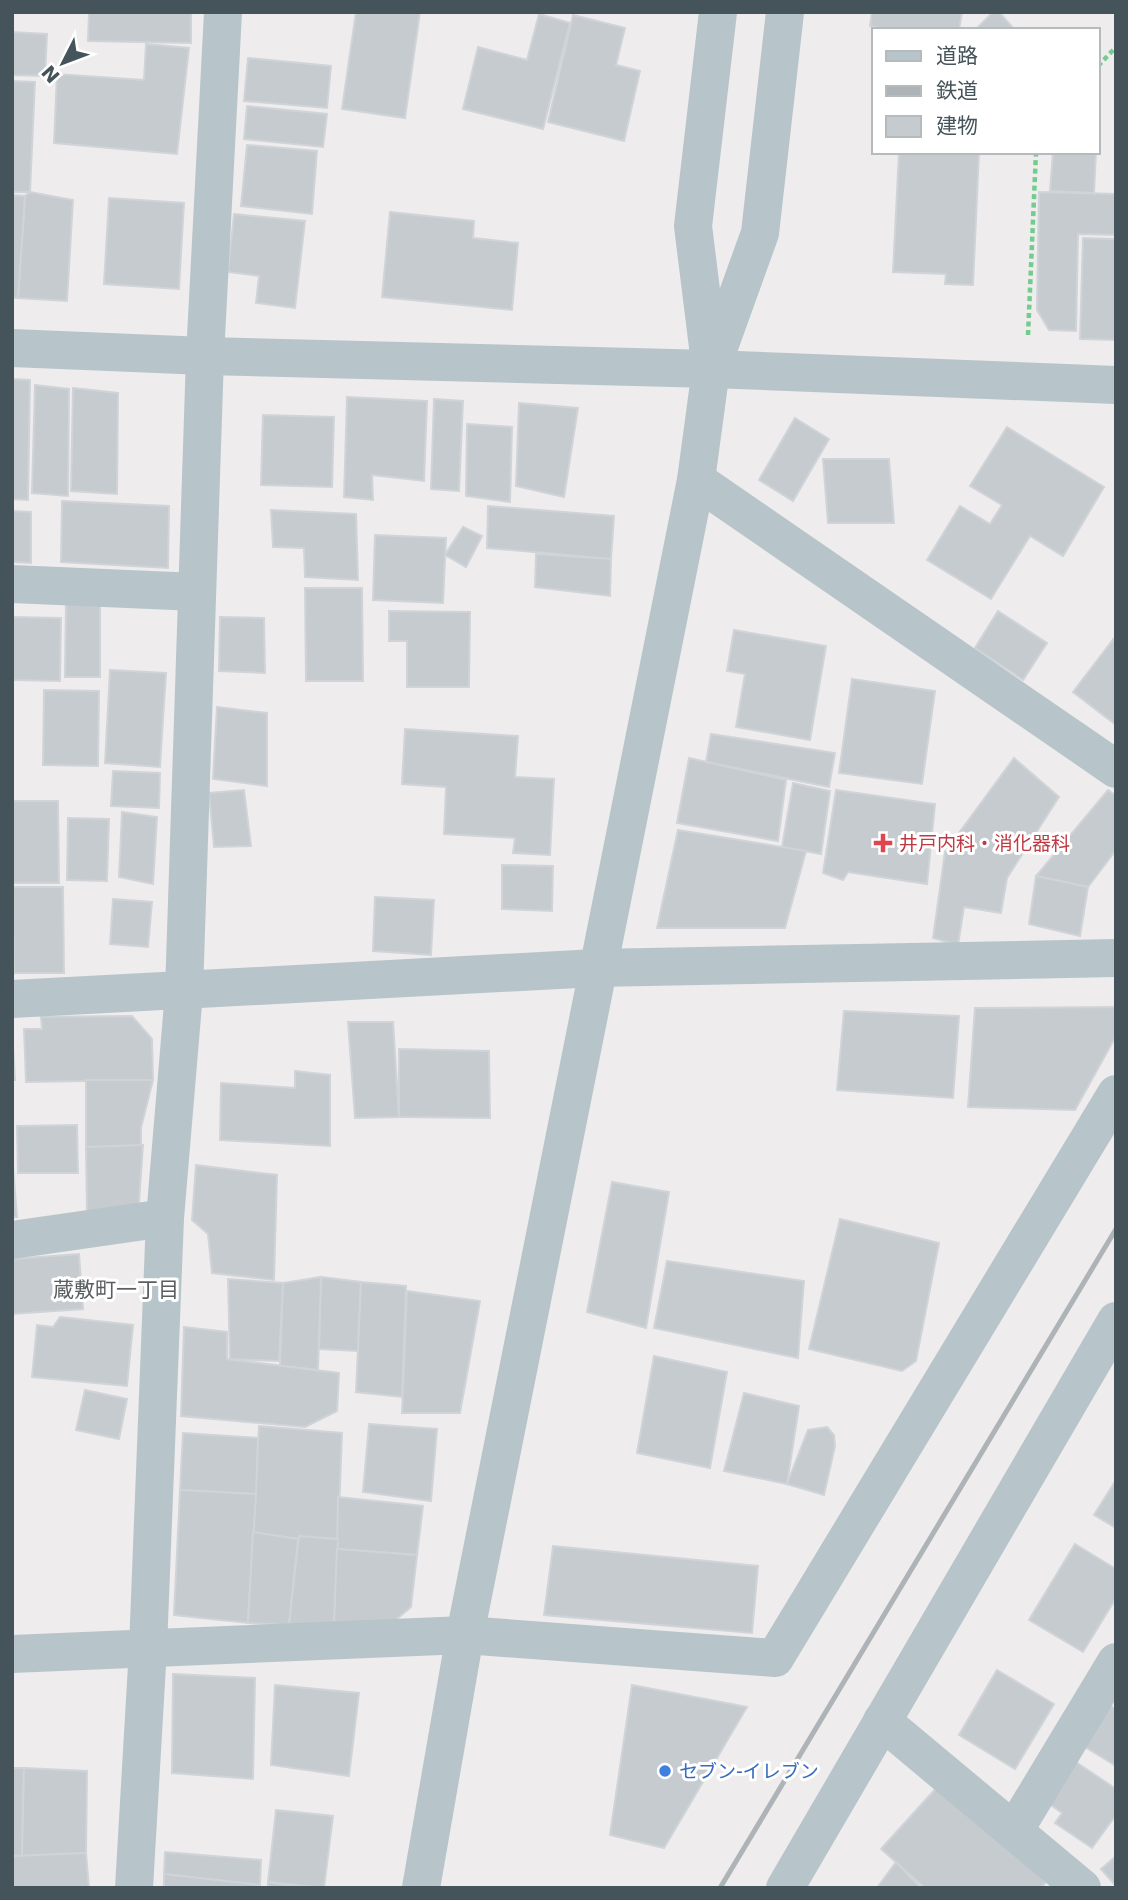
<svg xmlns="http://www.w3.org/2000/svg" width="1128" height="1900" font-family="'DejaVu Sans','Noto Sans JP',sans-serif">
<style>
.building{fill:#c6cbcf;stroke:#d0d4d8;stroke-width:2}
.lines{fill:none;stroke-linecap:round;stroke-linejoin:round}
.path{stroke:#72cc8d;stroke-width:4.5;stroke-dasharray:5 3.5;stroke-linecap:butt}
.minor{stroke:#b7c5ca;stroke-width:38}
.rail{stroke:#aeb3b7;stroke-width:5}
.health-dot{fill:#e0444e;stroke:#fff;stroke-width:2.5}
.shop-dot{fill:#3f7fe0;stroke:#fff;stroke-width:2.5}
.labels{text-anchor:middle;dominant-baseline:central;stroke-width:6;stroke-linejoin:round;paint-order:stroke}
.health-label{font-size:19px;fill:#be3a42;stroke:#fff;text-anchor:start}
.shop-label{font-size:19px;fill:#366cbe;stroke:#fff;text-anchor:start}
.neighbourhood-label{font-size:21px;fill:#595f61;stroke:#fff}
</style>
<rect width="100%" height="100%" fill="#efeced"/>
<g class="building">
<polygon points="89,12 191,12 191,43 88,41"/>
<polygon points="356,12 420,12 405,118 342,109"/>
<polygon points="872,12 962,12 959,30 890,30 870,26"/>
<polygon points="993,12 999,12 1015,30 975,30"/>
<polygon points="539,14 570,23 543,129 463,109 478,47 527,60"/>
<polygon points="573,15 625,28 616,65 640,71 624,141 548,122"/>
<polygon points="12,32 47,34 45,76 12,75"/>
<polygon points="146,44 189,48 177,154 54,143 57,74 144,80"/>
<polygon points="248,58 331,66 327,108 244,101"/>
<polygon points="12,81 35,82 30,192 12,192"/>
<polygon points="247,106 327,114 323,147 244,139"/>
<polygon points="247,145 317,151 312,214 241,206"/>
<polygon points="899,152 979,152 973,285 945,284 946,274 893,272"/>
<polygon points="1053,152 1096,152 1094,193 1050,191"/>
<polygon points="30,192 73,200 67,301 18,298 25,196"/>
<polygon points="1039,192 1116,194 1116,235 1078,234 1076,331 1049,330 1037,310"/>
<polygon points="12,195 25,196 18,298 12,298"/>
<polygon points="109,198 184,203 179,289 104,284"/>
<polygon points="390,212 474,221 473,238 518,243 512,310 382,297"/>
<polygon points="234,214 305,221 295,308 256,303 259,276 228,272"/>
<polygon points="1083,238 1116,239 1116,340 1080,339"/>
<polygon points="12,379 30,380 28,500 12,499"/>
<polygon points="35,385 69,389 68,496 32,493"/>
<polygon points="73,388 118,393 117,494 71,491"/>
<polygon points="347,397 427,401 424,481 372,475 373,500 344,497"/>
<polygon points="434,399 463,401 459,491 431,489"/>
<polygon points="519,403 578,408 564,497 516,486"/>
<polygon points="263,415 334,417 332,487 261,485"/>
<polygon points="795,418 829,439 793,501 759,480"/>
<polygon points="467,424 512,427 510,502 466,496"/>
<polygon points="1007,427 1104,487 1063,556 1030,536 991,599 927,560 960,506 990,524 1002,505 970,486"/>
<polygon points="823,459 889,459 894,523 828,523"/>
<polygon points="62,501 169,506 168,568 61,562"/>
<polygon points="488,506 614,516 611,559 487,548"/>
<polygon points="271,510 356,514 358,580 305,577 304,548 273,547"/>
<polygon points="12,511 31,512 31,563 12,562"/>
<polygon points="463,527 482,536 466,567 445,555"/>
<polygon points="375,535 446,538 443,603 373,600"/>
<polygon points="536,554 611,559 610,596 535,587"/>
<polygon points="305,588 362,588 363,681 306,681"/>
<polygon points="66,599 100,599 100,677 65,677"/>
<polygon points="389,611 470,612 469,687 407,687 407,641 389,641"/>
<polygon points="998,611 1047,643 1023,680 975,648"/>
<polygon points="12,617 61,618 60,681 12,680"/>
<polygon points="220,617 264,618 265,673 219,671"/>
<polygon points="734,630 826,646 810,740 736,727 745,674 727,671"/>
<polygon points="1115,637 1116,637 1116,725 1073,692"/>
<polygon points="110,670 166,673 160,767 105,763"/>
<polygon points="852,679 935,691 922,784 839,773"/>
<polygon points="44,690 99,691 98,766 43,765"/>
<polygon points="217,707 267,713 267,786 213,779"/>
<polygon points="405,729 518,736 515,777 554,779 550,855 513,853 515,838 444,834 446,787 402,784"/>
<polygon points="711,734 835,753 829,787 706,762"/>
<polygon points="689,758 786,780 778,841 677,823"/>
<polygon points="1014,758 1059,797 1007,878 1001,913 964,907 958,945 933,938 945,852"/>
<polygon points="113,771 160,773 159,808 111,806"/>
<polygon points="793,783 830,791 821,854 782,847"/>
<polygon points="244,790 251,846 214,847 209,793"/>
<polygon points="836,790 935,804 927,884 848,872 843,880 823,873"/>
<polygon points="1108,790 1116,796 1116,850 1088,887 1036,876"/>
<polygon points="12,801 58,801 59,883 12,883"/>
<polygon points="122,812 157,817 153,884 119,877"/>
<polygon points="68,818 109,819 107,881 67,880"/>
<polygon points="678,830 806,851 785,928 657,928"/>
<polygon points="502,865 553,866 552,911 502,909"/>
<polygon points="1036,876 1088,887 1080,936 1029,924"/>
<polygon points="13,887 63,887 64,973 14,973"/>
<polygon points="375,897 434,900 431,955 373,951"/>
<polygon points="113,899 152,902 148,947 110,944"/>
<polygon points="1116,1007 1116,1036 1075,1110 968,1107 975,1008"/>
<polygon points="844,1011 959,1016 953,1098 837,1090"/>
<polygon points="132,1016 152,1039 153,1080 26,1082 24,1029 42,1029 41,1017"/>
<polygon points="348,1022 393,1022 399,1117 355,1118"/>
<polygon points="12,1029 15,1080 12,1080"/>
<polygon points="399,1049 489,1051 490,1118 399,1117"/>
<polygon points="295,1071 330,1075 330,1146 220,1140 221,1083 295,1088"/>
<polygon points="86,1080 153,1080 141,1128 141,1147 86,1147"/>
<polygon points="77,1125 78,1173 18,1173 17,1126"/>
<polygon points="143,1145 138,1217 87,1213 86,1147"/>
<polygon points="12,1154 17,1217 12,1217"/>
<polygon points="196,1165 277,1175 274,1280 212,1273 208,1234 192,1220"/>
<polygon points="612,1182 669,1192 646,1328 587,1312"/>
<polygon points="840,1219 939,1243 916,1361 902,1371 809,1349"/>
<polygon points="79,1254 83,1309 12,1314 12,1259"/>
<polygon points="667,1261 804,1281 798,1358 654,1328"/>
<polygon points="321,1277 361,1282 358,1351 319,1349"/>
<polygon points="321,1277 318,1370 280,1366 283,1283"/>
<polygon points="228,1279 283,1283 279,1361 230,1359"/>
<polygon points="361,1282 406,1286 402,1397 356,1392"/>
<polygon points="407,1291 480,1301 460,1413 402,1413"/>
<polygon points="60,1317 133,1325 127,1386 32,1377 37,1325 53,1327"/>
<polygon points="184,1327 227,1332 227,1359 339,1373 337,1411 305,1427 181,1416"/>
<polygon points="654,1356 727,1372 710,1468 637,1453"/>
<polygon points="85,1390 127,1399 119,1439 76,1430"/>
<polygon points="744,1393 799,1406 787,1484 724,1471"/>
<polygon points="369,1424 437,1429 431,1501 363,1492"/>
<polygon points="259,1426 342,1433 338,1539 298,1539 253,1532"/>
<polygon points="827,1427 834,1435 835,1446 824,1495 787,1484 808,1430"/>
<polygon points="183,1433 258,1438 256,1494 180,1490"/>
<polygon points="1116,1480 1116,1528 1094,1515"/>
<polygon points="180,1490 256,1494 248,1623 174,1615"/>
<polygon points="338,1497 423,1506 417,1555 337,1549"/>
<polygon points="253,1532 298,1539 289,1625 248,1623"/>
<polygon points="299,1536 338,1539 334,1624 289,1625"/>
<polygon points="1075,1544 1116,1569 1116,1598 1083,1652 1029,1620"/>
<polygon points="553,1546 758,1566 752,1633 544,1615"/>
<polygon points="337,1549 417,1555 411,1607 392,1623 334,1624"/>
<polygon points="997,1670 1054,1704 1015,1769 959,1735"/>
<polygon points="173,1674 255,1678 253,1779 172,1773"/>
<polygon points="275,1685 359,1693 349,1776 271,1765"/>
<polygon points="632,1685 747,1707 664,1848 610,1835"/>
<polygon points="1109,1705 1116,1709 1116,1766 1085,1747"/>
<polygon points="1073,1760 1116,1789 1116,1815 1092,1848 1055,1823 1062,1813 1045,1801"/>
<polygon points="12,1768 24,1768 22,1856 12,1856"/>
<polygon points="24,1768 87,1771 86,1853 22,1856"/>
<polygon points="939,1785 1046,1882 1041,1888 925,1888 881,1849"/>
<polygon points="276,1810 333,1816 324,1888 268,1882"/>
<polygon points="165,1852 261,1860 260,1885 164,1874"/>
<polygon points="86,1853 89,1888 12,1888 12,1856"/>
<polygon points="1116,1856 1116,1886 1101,1869"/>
<polygon points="896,1862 921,1888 877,1888"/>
<polygon points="164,1874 260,1885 260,1888 164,1888"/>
<polygon points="268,1882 304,1888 268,1888"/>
</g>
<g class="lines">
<g class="path">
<polyline points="1098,66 1116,47"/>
<polyline points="1028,335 1036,152"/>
</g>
<g class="minor">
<polyline points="12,348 205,356 711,369 1116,385"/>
<polyline points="710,363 693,226 718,12"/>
<polyline points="696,480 1116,769"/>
<polyline points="12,584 197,592"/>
<polyline points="12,999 596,968 1116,958"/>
<polyline points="12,1240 165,1218"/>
<polyline points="12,1654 465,1635 775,1658 1116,1094"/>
<polyline points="882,1721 1082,1888"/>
<polyline points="1014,1831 1116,1662"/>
<polyline points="134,1888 148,1648 165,1218 184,992 205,356 223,12"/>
<polyline points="421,1888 465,1635 696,480 711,369 760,233 785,12"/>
<polyline points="785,1888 1116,1321"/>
</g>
<polyline class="rail" points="720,1888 1116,1229"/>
</g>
<path class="health-dot" d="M879.5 832.5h7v7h7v7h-7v7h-7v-7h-7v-7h7z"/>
<circle class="shop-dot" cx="665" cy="1771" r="7"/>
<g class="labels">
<g class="health-label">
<text x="899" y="843">井戸内科・消化器科</text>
</g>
<g class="shop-label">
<text x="679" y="1771">セブン-イレブン</text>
</g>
<g class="neighbourhood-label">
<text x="116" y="1290">蔵敷町一丁目</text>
</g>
</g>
<rect width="1128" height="1900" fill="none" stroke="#45545a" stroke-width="28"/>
<rect x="872" y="28" width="228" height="126" fill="#ffffff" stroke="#b5bbbd" stroke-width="2"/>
<rect x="886" y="51" width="35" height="10" fill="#b7c5ca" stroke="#b5bbbd" stroke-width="2"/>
<text x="936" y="63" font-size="21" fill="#45545a">道路</text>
<rect x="886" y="86" width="35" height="10" fill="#aeb3b7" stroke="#b5bbbd" stroke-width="2"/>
<text x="936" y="98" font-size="21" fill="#45545a">鉄道</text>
<rect x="886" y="116" width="35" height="21" fill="#c6cbcf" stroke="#b5bbbd" stroke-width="2"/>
<text x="936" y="133" font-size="21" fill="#45545a">建物</text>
<g transform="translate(63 63) rotate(228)" stroke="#ffffff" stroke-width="5" paint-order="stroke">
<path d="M0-5L12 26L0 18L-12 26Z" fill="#45545a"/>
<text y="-10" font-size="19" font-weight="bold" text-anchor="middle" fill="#45545a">N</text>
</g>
</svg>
